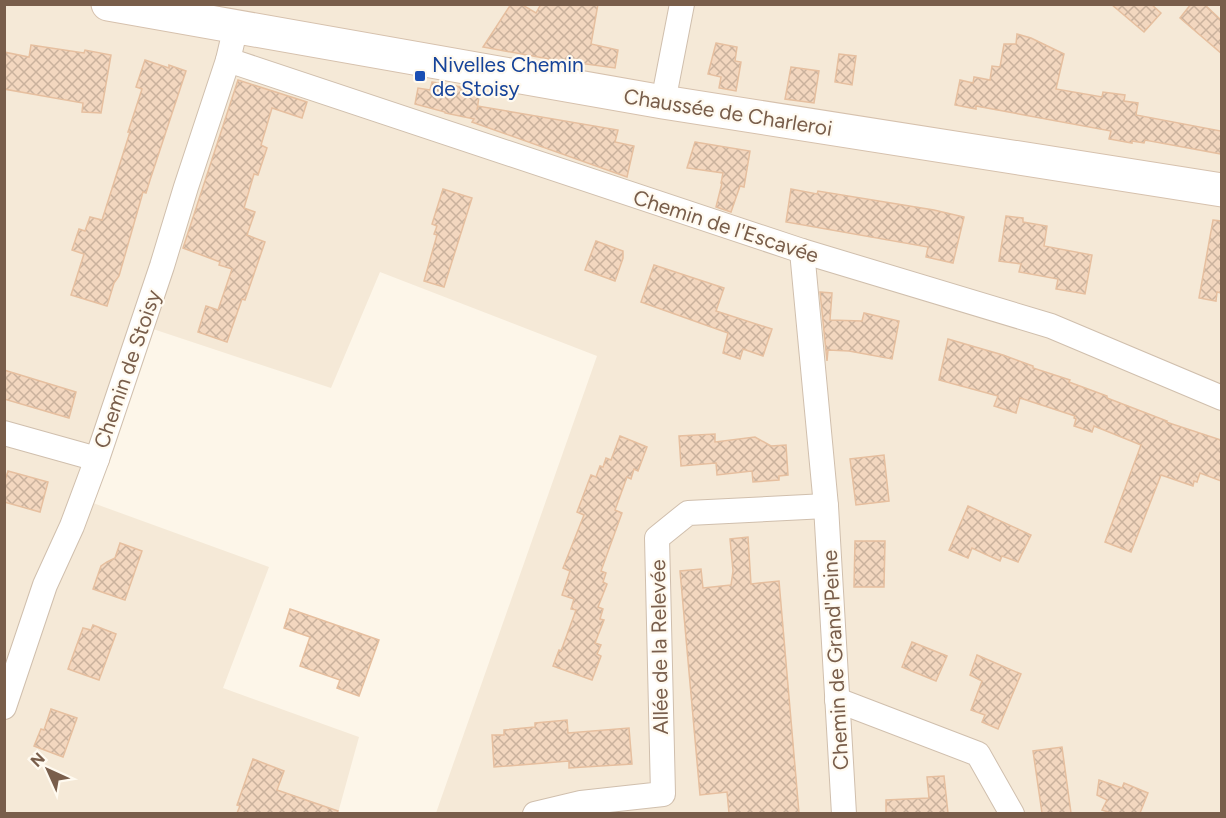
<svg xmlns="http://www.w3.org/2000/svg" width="1226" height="818" font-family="Figtree,sans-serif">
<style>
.residential{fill:#f5e9d7}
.building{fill:url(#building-cross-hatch);stroke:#e6bf9f;stroke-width:1.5}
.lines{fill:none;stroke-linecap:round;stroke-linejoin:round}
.minor-casing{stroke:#d0bfad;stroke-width:26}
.secondary-casing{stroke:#d6c1ad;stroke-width:35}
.minor{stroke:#fff;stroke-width:24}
.secondary{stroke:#fff;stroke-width:33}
.transit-dot{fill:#1a4fb4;stroke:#fffaf0;stroke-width:2}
.labels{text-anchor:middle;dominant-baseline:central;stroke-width:4.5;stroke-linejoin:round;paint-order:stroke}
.transit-label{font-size:21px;fill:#164399;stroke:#fffaf0;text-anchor:start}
.street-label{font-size:21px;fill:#795e4b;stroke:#fffaf0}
</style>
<defs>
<pattern id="building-cross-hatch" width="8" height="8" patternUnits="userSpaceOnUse" patternTransform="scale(1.5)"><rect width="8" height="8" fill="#f3d7bf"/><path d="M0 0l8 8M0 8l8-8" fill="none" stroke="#cab29d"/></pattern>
</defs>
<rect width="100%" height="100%" fill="#fdf6e9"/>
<polygon class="residential" points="5,5 1221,5 1221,813 436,813 597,356 380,272 331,388 153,329 93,503 269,567 223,688 359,737 338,813 5,814"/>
<g class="building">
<polygon points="511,4 521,4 536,13 541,4 598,4 591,44 618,50 615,68 549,59 483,47"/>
<polygon points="1111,4 1151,4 1161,13 1144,32"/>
<polygon points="1191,4 1204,4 1221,20 1221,53 1180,18"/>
<polygon points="1017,34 1031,38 1064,54 1056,89 1102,97 1103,92 1125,95 1124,101 1138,103 1136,115 1221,131 1221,154 1145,140 1144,143 1132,141 1132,143 1109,139 1111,131 976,106 976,109 955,105 960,80 973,83 974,77 990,80 992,66 1000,67 1004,44 1016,44"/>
<polygon points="716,43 737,47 735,61 741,62 736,91 719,88 721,77 708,74"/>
<polygon points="31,45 84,53 85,50 111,55 101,113 82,112 83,103 4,89 4,52 29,57"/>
<polygon points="839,54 856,56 852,85 835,82"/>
<polygon points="145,60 169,68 169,65 186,71 150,180 146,193 143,192 119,276 114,283 107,306 71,295 84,254 72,250 79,229 85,231 90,217 102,220 130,132 128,132 142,89 136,87"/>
<polygon points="791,67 819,71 814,103 785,99"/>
<polygon points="238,80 307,102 302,118 272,108 261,145 267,148 258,175 254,174 244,208 255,212 247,235 265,242 245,300 242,299 227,342 198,332 206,306 218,310 232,269 219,265 220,262 183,248"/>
<polygon points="432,82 480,90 477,110 478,106 618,130 615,142 634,146 627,177 472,122 474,119 445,113 445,112 415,104 418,88 430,90"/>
<polygon points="695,142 750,151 744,187 740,186 731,212 716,207 722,183 721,183 723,173 687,168"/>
<polygon points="443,189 472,198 444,287 424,281 437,235 434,234 437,226 432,224"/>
<polygon points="791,189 817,194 818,191 934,210 964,217 953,263 926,257 928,247 786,222"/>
<polygon points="1006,216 1023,218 1023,222 1047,226 1044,246 1092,255 1085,294 1056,289 1058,279 1019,272 1021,264 999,261"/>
<polygon points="1213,220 1221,221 1221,293 1217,292 1216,301 1199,298"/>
<polygon points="596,241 623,251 623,258 615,281 585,270"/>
<polygon points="654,265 724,288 716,311 772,329 763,356 743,349 740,359 723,353 728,333 641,302"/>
<polygon points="820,292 832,293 830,320 862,321 864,313 899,321 892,359 849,351 828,350 827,361"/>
<polygon points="948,339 1003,355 1033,366 1033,368 1070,380 1069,382 1107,396 1107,398 1167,421 1166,422 1221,440 1221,481 1200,473 1197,482 1194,481 1193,486 1161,475 1131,552 1105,542 1141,445 1094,426 1092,432 1074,426 1076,419 1074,418 1075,416 1020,398 1016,413 994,406 998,396 939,380"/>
<polygon points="4,370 76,392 69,418 4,399"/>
<polygon points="715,434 715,442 755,437 771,446 786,445 788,475 779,476 779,480 753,482 752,471 717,475 716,463 681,466 679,436"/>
<polygon points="620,436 647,447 638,471 634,469 631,479 627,477 615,510 622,513 601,571 606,573 603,582 607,584 598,607 603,609 600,619 604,620 595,643 601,645 597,654 601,656 592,680 553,666 559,650 561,651 576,610 571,609 574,599 562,595 570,571 563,568 584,515 577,512 591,475 596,477 600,466 603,467 606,458 611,460"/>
<polygon points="884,455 889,501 856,505 850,459"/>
<polygon points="8,471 48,482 40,512 4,502 4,483"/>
<polygon points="968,506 1031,535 1018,562 1002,556 1000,561 972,548 968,558 949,550"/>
<polygon points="748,537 751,584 779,581 799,813 729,813 727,792 700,795 680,571 701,569 703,588 731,585 733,571 730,539"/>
<polygon points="855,541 885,541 884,587 854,587"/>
<polygon points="120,543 142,551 125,600 93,589 101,566 107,562 115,558"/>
<polygon points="290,609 379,640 359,696 337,688 340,680 300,666 310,637 284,628"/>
<polygon points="93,625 116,634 99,680 68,669 83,628 91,630"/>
<polygon points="912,642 947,656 936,681 902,667"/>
<polygon points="977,655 1021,674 998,729 982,722 985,715 971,710 982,681 970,675"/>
<polygon points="51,709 77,718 63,757 34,746 41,729 44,730"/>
<polygon points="567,720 568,733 629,728 632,764 569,768 569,761 494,767 492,735 504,735 504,730 535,727 535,723"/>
<polygon points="1062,747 1071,813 1042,813 1033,751"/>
<polygon points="253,759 284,771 277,790 338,811 337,813 237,813 240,806 237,805"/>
<polygon points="944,776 948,813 886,813 886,800 929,798 927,777"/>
<polygon points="1099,780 1122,788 1124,783 1148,793 1140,813 1111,813 1102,810 1107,800 1097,795"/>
</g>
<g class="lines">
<g class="minor-casing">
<g id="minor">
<polyline points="228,60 802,251 1051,326 1222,398"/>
<polyline points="663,102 682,4"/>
<polyline points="802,251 826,506 844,814"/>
<polyline points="4,433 97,459"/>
<polyline points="837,700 978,754 1012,814"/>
<polyline points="4,707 45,585 72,526 97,459 162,266 186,187 228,60 236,26"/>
<polyline points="535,814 581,803 663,794 657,538 688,513 826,506"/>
</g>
</g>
<g class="secondary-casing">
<polyline id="secondary" points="108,4 663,102 1222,190"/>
</g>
<use href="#minor" class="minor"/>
<use href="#secondary" class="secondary"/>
</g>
<rect class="transit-dot" x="414" y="70" width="12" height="12" rx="3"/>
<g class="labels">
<g class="transit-label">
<text x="432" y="64">Nivelles Chemin<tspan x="432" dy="24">de Stoisy</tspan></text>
</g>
<g class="street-label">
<text transform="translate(728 112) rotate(9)">Chaussée de Charleroi</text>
<text transform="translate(726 226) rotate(18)">Chemin de l'Escavée</text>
<text transform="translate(127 369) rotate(-71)">Chemin de Stoisy</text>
<text transform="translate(659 647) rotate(-91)">Allée de la Relevée</text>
<text transform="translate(835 660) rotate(-93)">Chemin de Grand'Peine</text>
</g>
</g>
<rect width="1226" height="818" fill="none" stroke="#795e4b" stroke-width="12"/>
<g transform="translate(48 770) rotate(315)" stroke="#fffaf0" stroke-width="4.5" paint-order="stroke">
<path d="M0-4.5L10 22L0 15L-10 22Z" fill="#795e4b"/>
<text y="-9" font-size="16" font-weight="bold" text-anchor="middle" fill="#795e4b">N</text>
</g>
</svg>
